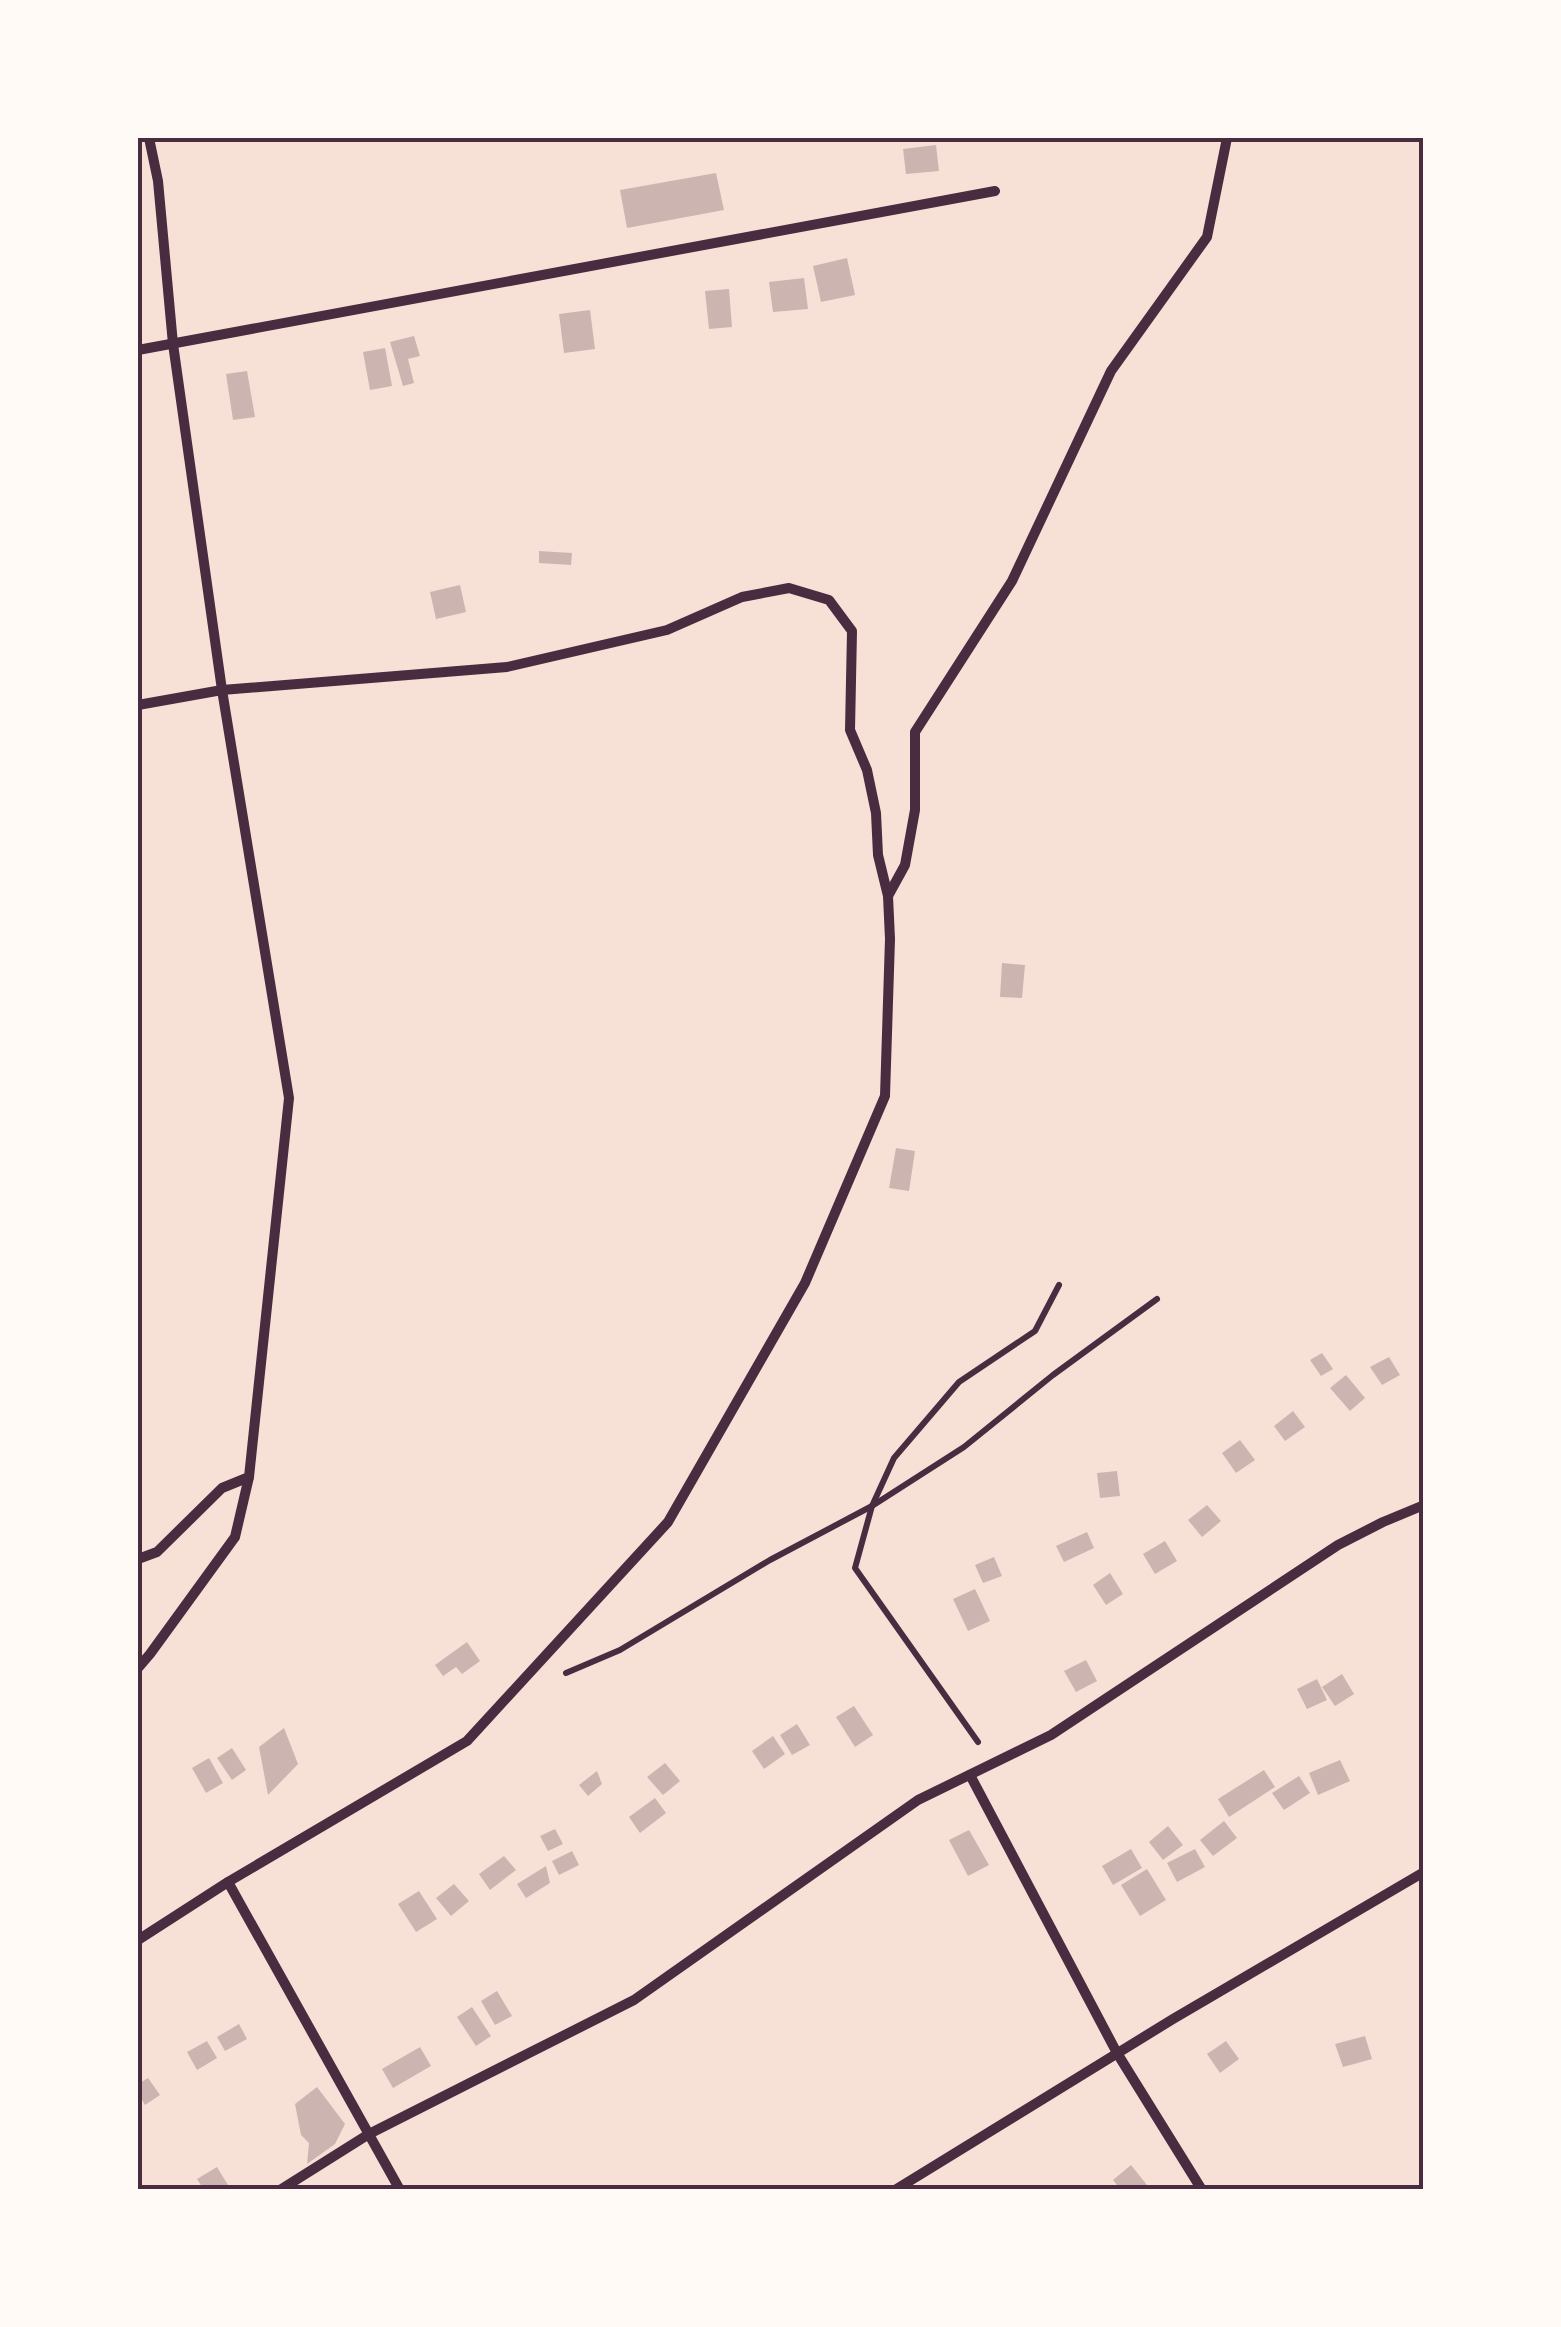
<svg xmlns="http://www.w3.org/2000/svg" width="1561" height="2327" font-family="'Playfair Display',serif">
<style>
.building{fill:#ccb4b1}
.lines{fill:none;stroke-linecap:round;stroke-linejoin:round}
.path{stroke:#4a2c40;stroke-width:6}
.minor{stroke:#4a2c40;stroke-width:10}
.neatline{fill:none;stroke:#4a2c40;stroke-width:4}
</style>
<rect width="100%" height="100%" fill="#f7e1d7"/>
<g class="building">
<polygon points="936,145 939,171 906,174 903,149"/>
<polygon points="716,173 724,210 627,228 620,190"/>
<polygon points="847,258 855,295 821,302 813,266"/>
<polygon points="804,278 808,309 773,312 769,282"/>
<polygon points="729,289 732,327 709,329 705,291"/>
<polygon points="590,310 595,349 564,353 559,314"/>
<polygon points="414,336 420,356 408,359 414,383 403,386 390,342"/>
<polygon points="385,348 392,386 370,390 363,352"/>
<polygon points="247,371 255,417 233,420 226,374"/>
<polygon points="539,551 572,553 571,565 539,563"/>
<polygon points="460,585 466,612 436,619 430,592"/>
<polygon points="1002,963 1025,965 1022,998 1000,997"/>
<polygon points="896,1148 915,1151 909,1191 889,1188"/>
<polygon points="1322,1353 1333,1369 1321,1376 1310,1360"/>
<polygon points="1389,1357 1400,1375 1382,1385 1370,1367"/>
<polygon points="1346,1375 1365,1398 1350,1411 1330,1388"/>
<polygon points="1293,1411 1305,1427 1285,1441 1274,1426"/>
<polygon points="1240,1440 1255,1460 1236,1473 1222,1453"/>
<polygon points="1117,1471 1120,1496 1100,1498 1097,1473"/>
<polygon points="1207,1505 1221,1521 1202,1537 1188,1520"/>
<polygon points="1087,1532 1094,1548 1064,1562 1056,1546"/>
<polygon points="1165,1541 1177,1561 1155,1574 1143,1554"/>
<polygon points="994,1557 1002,1576 983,1583 975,1565"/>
<polygon points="1110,1573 1123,1594 1106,1605 1093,1585"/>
<polygon points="975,1589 990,1621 968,1631 953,1599"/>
<polygon points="467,1642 480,1661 462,1674 456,1667 443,1676 435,1665"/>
<polygon points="1086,1660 1097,1681 1076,1692 1064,1671"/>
<polygon points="1342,1674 1354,1694 1335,1706 1322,1687"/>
<polygon points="1317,1679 1327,1700 1307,1709 1297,1689"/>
<polygon points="854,1706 873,1735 855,1747 836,1717"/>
<polygon points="797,1724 810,1745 792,1755 780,1735"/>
<polygon points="284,1728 298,1764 268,1795 259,1747"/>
<polygon points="773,1736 785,1754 764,1769 752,1751"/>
<polygon points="232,1748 246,1770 232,1780 217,1758"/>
<polygon points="209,1758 223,1783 206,1793 192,1768"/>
<polygon points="1340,1760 1350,1781 1318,1795 1309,1773"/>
<polygon points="665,1763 680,1781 663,1795 647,1777"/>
<polygon points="1264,1770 1275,1787 1229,1817 1218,1799"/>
<polygon points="597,1771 602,1784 588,1796 579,1785"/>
<polygon points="1299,1776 1310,1793 1284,1810 1272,1793"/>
<polygon points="655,1798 666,1813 640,1833 629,1817"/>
<polygon points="1224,1821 1237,1838 1213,1856 1200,1840"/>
<polygon points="1168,1826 1183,1845 1163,1860 1149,1842"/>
<polygon points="555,1829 563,1844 548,1851 540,1836"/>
<polygon points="969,1830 989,1865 968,1876 949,1840"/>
<polygon points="1131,1849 1142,1868 1113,1885 1102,1866"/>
<polygon points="1195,1849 1205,1867 1177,1882 1167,1863"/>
<polygon points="572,1851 579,1865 559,1875 552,1861"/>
<polygon points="504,1856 516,1870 490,1890 479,1874"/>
<polygon points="546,1866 550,1883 526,1898 517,1884"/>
<polygon points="1147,1869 1166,1900 1140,1916 1121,1885"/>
<polygon points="454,1884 469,1901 451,1916 436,1898"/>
<polygon points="419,1891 437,1919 416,1932 398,1904"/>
<polygon points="497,1991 512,2016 495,2025 481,2001"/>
<polygon points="472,2007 491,2036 476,2046 457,2017"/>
<polygon points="239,2024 247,2039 225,2051 217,2037"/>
<polygon points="1365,2036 1372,2059 1343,2067 1335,2044"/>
<polygon points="207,2041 217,2058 197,2070 187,2052"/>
<polygon points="1226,2041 1239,2059 1220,2073 1207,2054"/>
<polygon points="420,2047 431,2066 393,2088 382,2069"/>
<polygon points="148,2078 160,2095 145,2105 138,2093 138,2084"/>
<polygon points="317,2087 345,2124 335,2144 307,2164 309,2143 301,2135 295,2104"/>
<polygon points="1131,2165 1151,2190 1121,2190 1113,2180"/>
<polygon points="217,2167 231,2190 204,2190 197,2179"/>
</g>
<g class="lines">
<g class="path">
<polyline points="566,1673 620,1650 770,1560 872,1506 964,1447 1053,1375 1157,1299"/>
<polyline points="978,1742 855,1568 872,1506 894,1458 959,1382 1035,1331 1059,1285"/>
</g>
<g class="minor">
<polyline points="138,350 995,191"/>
<polyline points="138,705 222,690 507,667 667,630 742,597 789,588 829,600 852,631 850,730 867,770 876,813 878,855 888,896 890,939 885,1096 805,1283 668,1522 467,1741 228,1882 138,1940"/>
<polyline points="888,896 905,865 915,810 915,732 1012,581 1111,371 1207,237 1227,138"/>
<polyline points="138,1559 157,1552 222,1488 249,1477 289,1098 222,690 173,344 158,181 149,138"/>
<polyline points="138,1668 150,1654 235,1537 249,1477"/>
<polyline points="970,1775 1117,2053 1202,2190"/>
<polyline points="228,1882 400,2190"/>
<polyline points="280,2190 369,2134 634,2000 918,1800 1051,1735 1338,1545 1383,1522 1424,1505"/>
<polyline points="895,2190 1173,2019 1424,1872"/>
</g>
</g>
<rect width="1561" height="2327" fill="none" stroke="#fffaf5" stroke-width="280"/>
<rect x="140" y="140" width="1281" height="2047" class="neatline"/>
</svg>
